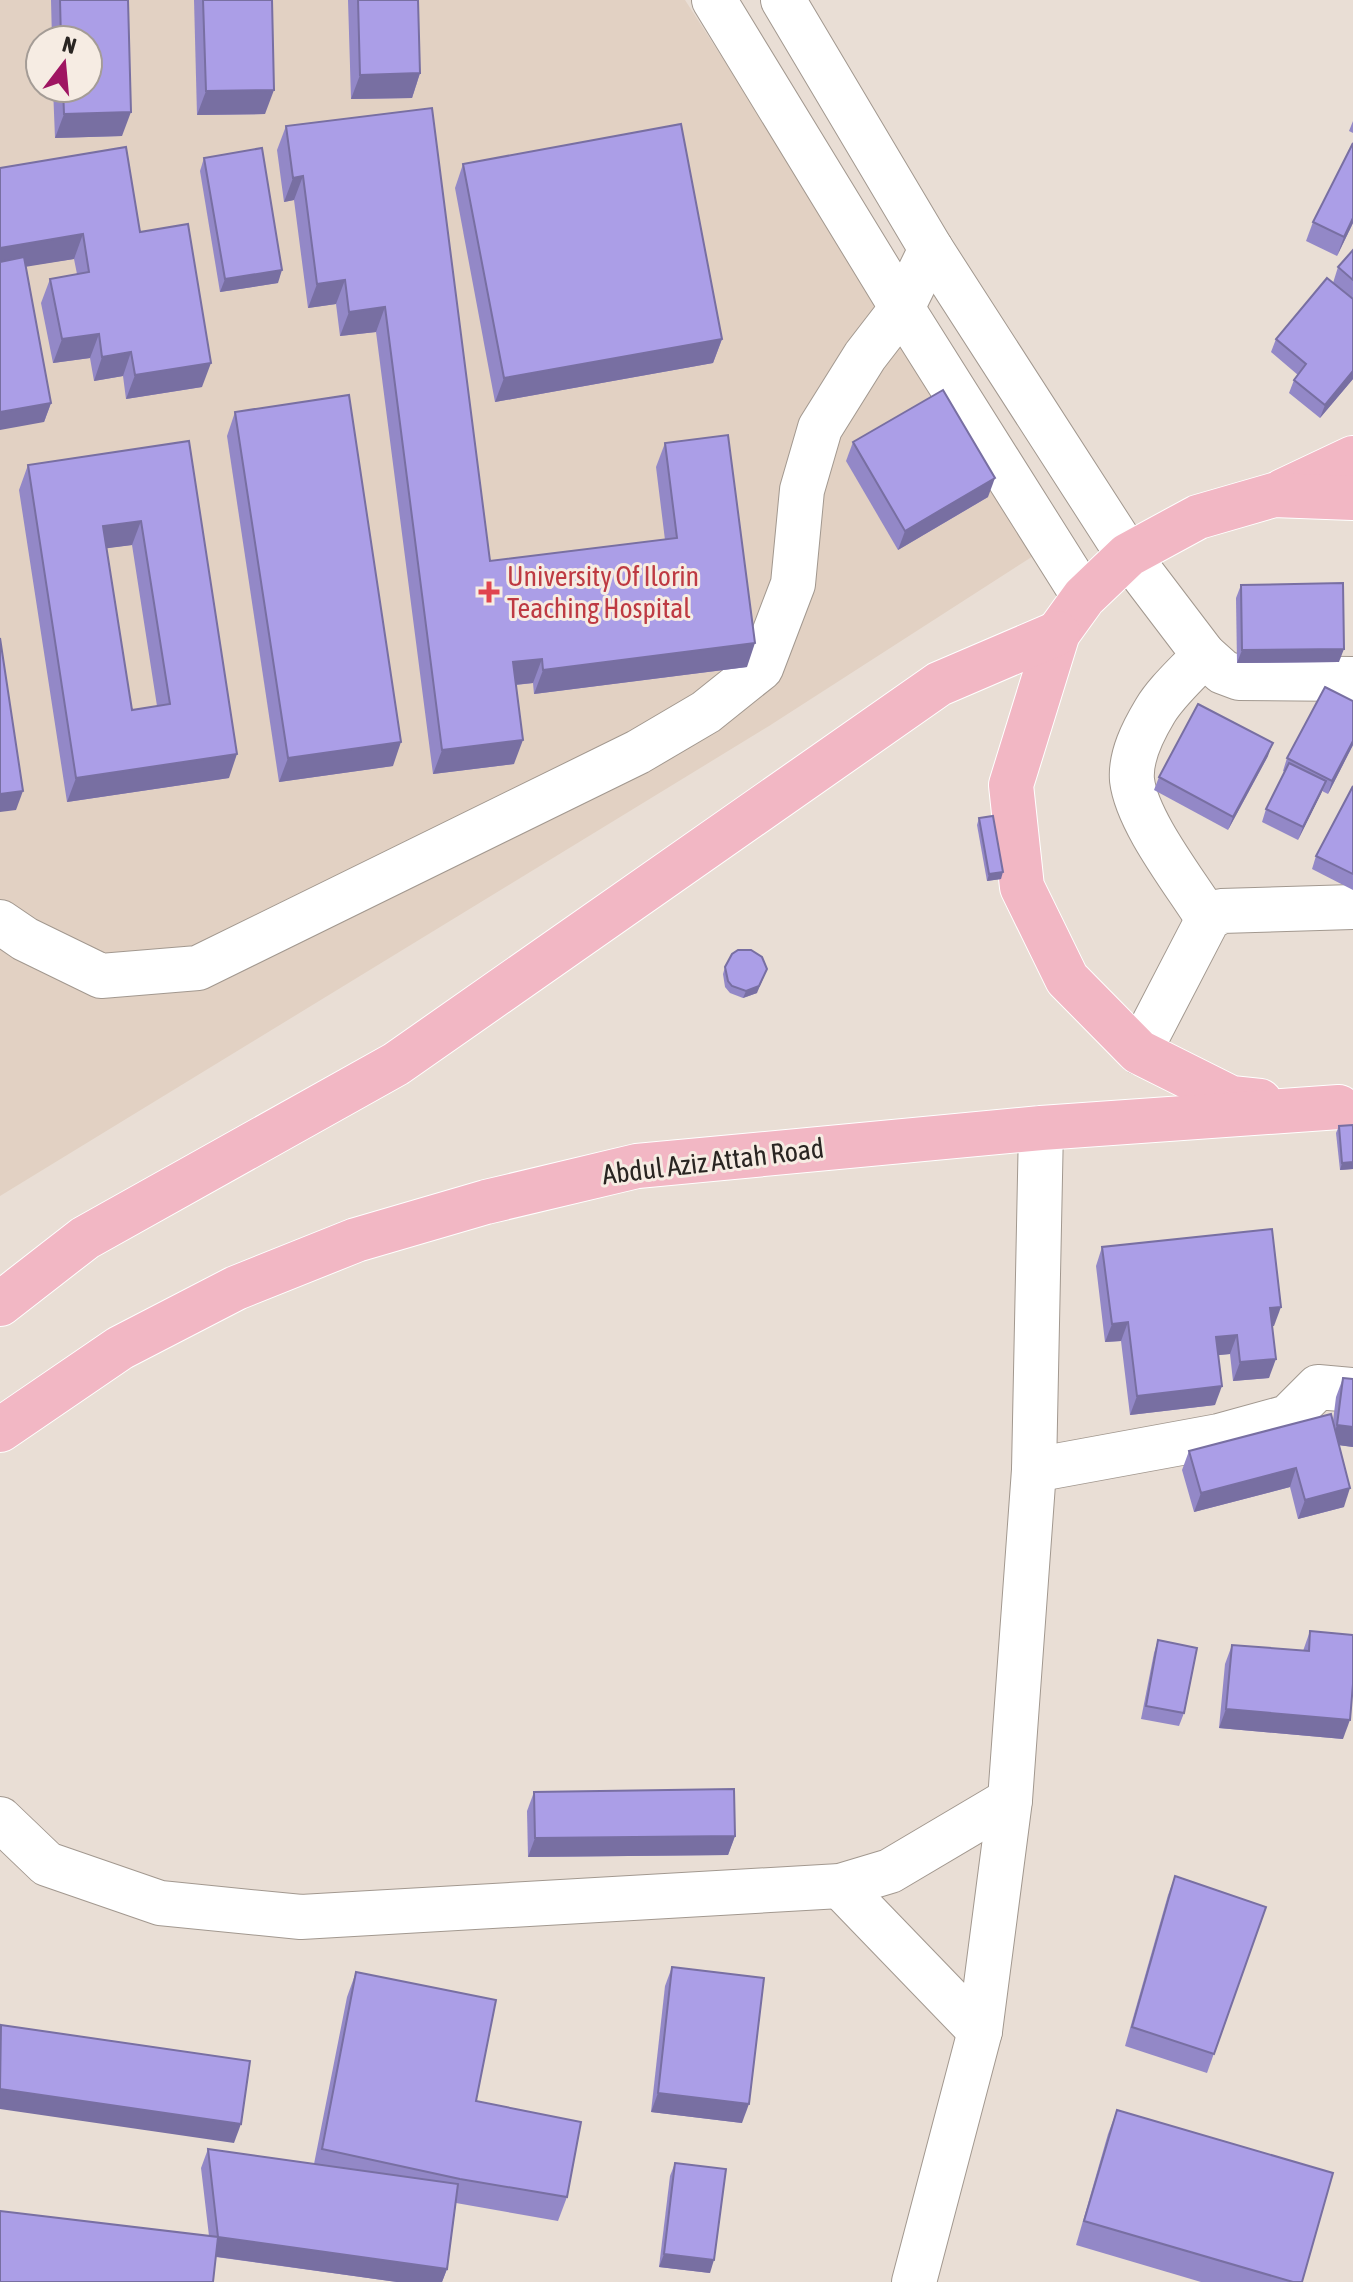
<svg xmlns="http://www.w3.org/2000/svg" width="1353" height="2282" font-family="'Asap Condensed',sans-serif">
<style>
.built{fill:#e2d1c3;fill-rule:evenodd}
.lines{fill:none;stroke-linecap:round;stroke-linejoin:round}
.minor-casing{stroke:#a2988f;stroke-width:46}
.highway-casing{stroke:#fff;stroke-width:46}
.minor{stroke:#fff;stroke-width:44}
.highway{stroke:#f2b7c4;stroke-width:44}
.wall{fill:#9388c7;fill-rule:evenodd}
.shaded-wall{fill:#786fa2}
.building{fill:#ab9ee7;stroke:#786fa2;stroke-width:2;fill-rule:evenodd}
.health-dot{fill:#e0444e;stroke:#f6ece3;stroke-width:3}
.labels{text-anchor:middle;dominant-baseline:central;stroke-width:6;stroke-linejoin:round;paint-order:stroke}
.health-label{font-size:28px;fill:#be3a42;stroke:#f6ece3;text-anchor:start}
.street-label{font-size:28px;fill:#292522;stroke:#f6ece3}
</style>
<rect width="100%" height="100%" fill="#e9ded5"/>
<path class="built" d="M0,0H685L1041,551L769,726L0,1196ZM40,40H88V88H40Z"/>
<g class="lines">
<g class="minor-casing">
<g id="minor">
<polyline points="714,0 902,308 1084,597"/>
<polyline points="783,0 931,249 1128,555 1204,655 1223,672 1239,678 1353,679"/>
<path d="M1204,655C1188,673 1167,691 1155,711C1143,731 1130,756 1132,780C1137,822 1185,882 1208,919"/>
<polyline points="0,922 25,939 101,976 198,968 638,752 706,712 761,668 793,584 802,490 820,428 865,356 902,308 931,249"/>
<polyline points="1139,1052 1208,919 1221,911 1353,907"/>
<polyline points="1034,1470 1219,1436 1288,1417 1318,1387 1353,1390"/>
<polyline points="0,1819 47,1864 160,1903 301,1917 840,1886 890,1871 1010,1800"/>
<polyline points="840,1886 980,2031"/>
<polyline points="914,2282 980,2031 1010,1800 1034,1470 1041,1128"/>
</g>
</g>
<g class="highway-casing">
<g id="highway">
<polyline points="1283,491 1353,458"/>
<polyline points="1260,1101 1231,1098 1139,1052 1067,979 1022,887 1011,785 1058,633 1084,597 1128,555 1198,517 1274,495 1353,498"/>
<polyline points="0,1304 85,1238 396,1064 939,684 1058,633"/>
<polyline points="0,1430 120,1348 236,1288 356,1240 486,1202 637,1166 1041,1128 1339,1107"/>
</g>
</g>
<use href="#minor" class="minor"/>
<use href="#highway" class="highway"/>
</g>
<g class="wall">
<polygon points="51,0 128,0 122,136 55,138 53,88 88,88 88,40 52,40"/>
<polygon points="194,0 272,0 265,114 197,115"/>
<polygon points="348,0 418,0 420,73 412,98 351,99"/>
<polygon points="432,108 490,561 665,540 656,467 665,443 747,667 534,694 533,683 516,685 514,764 433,774 376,332 340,336 336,304 308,308 294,200 284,202 277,150 286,126"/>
<polygon points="1353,121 1353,133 1349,131"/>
<polygon points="204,158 278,283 220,292 200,171"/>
<polygon points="463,164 722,339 713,363 495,402 455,188"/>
<polygon points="0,168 140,232 202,387 126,399 123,376 94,381 90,358 53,363 41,303 50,279 77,274 74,259 26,266 51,403 44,422"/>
<polygon points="1313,222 1353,223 1337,256 1306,241"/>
<polygon points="1353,250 1353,379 1320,418 1289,393 1294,380 1298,375 1271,352 1276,339 1333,283 1338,267"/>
<polygon points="235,412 393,766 279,782 227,436"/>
<path d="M189,441L229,778L67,802L19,490L28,465ZM132,545L157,706L132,710L106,548Z"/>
<polygon points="853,442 988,497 898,550 846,461"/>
<polygon points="1241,585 1339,662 1237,663 1236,598"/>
<polygon points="1353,745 1328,794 1322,791 1298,840 1262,822 1266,809 1285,772 1283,771 1287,758"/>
<polygon points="1268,756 1228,830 1154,790 1159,777"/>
<polygon points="1353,786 1353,890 1312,869 1316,856"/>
<polygon points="979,818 1001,879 987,881 977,825"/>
<polygon points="725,967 757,993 743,998 730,993 725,987 723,974"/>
<polygon points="1353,1125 1353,1169 1340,1170 1336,1133 1339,1126"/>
<polygon points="1102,1247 1274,1326 1272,1326 1269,1378 1233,1381 1230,1354 1218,1355 1215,1405 1130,1415 1121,1341 1105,1342 1096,1266"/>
<polygon points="1343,1378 1353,1379 1353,1447 1339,1445 1344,1507 1298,1519 1290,1487 1194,1512 1182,1470 1189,1451 1333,1421 1336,1397"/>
<polygon points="1310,1631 1343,1739 1219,1728 1225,1664 1232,1645 1303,1651"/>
<polygon points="1158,1640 1184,1713 1179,1726 1141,1719 1154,1653"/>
<polygon points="534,1792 735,1836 728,1855 528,1857 527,1811"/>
<polygon points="1175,1876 1266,1907 1207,2073 1125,2046 1168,1895"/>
<polygon points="672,1967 742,2123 651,2112 665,1986"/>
<polygon points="356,1972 567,2197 558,2221 456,2203 447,2269 442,2282 397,2282 216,2257 209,2236 201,2168 208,2149 314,2164 347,1997"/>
<polygon points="1117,2110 1302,2282 1201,2282 1076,2245 1108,2134"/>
<polygon points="675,2163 710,2273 659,2267 670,2176"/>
</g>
<g class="shaded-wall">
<polygon points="420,73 412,98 351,99 360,75"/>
<polygon points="274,90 265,114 197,115 206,91"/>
<polygon points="131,112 122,136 55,138 64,114"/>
<polygon points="303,176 294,200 284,202 293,178"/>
<polygon points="1353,218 1353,223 1337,256 1344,237"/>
<polygon points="83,234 74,259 0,271 0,248"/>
<polygon points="282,270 278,283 220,292 225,279"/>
<polygon points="345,280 336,304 308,308 317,284"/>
<polygon points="385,307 376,332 340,336 349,312"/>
<polygon points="99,334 90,358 53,363 62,339"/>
<polygon points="722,339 713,363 495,402 504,378"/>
<polygon points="131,352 123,376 94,381 102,357"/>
<polygon points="211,363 202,387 126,399 135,375"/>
<polygon points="1353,371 1353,379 1320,418 1325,405"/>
<polygon points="51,403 44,422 0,430 0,412"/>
<polygon points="995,478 988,497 898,550 905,531"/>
<polygon points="141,521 132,545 94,550 103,526"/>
<polygon points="755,643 747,667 534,694 543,670"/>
<polygon points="1344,649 1339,662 1237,663 1242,650"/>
<polygon points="542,659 533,683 504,686 513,662"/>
<polygon points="523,740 514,764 433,774 442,750"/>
<polygon points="1353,741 1353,745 1328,794 1332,781"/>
<polygon points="401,742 393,766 279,782 288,758"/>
<polygon points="1273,743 1268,756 1228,830 1233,817"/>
<polygon points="237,754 229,778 67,802 76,778"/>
<polygon points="1326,781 1321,794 1298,840 1303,827"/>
<polygon points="23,791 16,810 0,812 0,794"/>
<polygon points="1003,872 1001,879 987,881 989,874"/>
<polygon points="767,969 757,993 743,998 746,991"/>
<polygon points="1353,1162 1353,1169 1340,1170 1342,1163"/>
<polygon points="1281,1307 1274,1326 1263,1327 1270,1308"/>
<polygon points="1128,1322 1121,1341 1105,1342 1112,1324"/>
<polygon points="1237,1335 1230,1354 1209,1356 1216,1337"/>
<polygon points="1276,1359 1269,1378 1233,1381 1240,1362"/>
<polygon points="1222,1386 1215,1405 1130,1415 1137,1396"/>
<polygon points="1337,1425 1353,1427 1353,1447 1330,1444"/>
<polygon points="1296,1468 1290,1487 1194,1512 1201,1493"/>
<polygon points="1350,1488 1344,1507 1298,1519 1305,1500"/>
<polygon points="1226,1709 1350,1720 1343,1739 1219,1728"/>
<polygon points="735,1836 728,1855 528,1857 535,1838"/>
<polygon points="0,2089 241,2124 234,2143 0,2109"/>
<polygon points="658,2093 749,2104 742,2123 651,2112"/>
<polygon points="218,2237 447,2269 442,2282 397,2282 211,2256"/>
<polygon points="664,2254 714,2260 710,2273 659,2267"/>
</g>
<g class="building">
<polygon points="60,0 128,0 131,112 64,114 63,88 88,88 88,40 61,40"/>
<polygon points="203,0 272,0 274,90 206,91"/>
<polygon points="358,0 418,0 420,73 360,75"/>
<polygon points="432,108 490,561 677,538 665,443 728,435 755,643 543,670 542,659 513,662 523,740 442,750 385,307 349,312 345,280 317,284 303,176 293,178 286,126"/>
<polygon points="681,124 722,339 504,378 463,164"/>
<polygon points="1353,143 1353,218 1344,237 1313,222"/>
<polygon points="126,147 140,232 188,224 211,363 135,375 131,352 102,357 99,334 62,339 50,279 89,272 83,234 0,248 0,168"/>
<polygon points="262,148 282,270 225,279 204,158"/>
<polygon points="1353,250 1353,280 1338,267"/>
<polygon points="24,257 51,403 0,412 0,262"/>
<polygon points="1327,278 1353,299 1353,371 1325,405 1294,380 1306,364 1276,339"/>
<polygon points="943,390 995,478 905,531 853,442"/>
<polygon points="349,395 401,742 288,758 235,412"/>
<path d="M189,441L237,754L76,778L28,465ZM141,521L170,704L132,710L103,526Z"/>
<polygon points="1343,583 1344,649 1242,650 1241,585"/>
<polygon points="0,638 23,791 0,794"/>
<polygon points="1325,687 1353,701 1353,741 1332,781 1287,758"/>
<polygon points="1198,704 1273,743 1233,817 1159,777"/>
<polygon points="1289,763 1326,781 1303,827 1266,809"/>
<polygon points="1353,786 1353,874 1316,856"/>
<polygon points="993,816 1003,872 989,874 979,818"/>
<polygon points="738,950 751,950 762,957 767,969 759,986 746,991 732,986 728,981 725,967 732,954"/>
<polygon points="1353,1125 1353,1162 1342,1163 1339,1126"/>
<polygon points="1272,1229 1281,1307 1270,1308 1276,1359 1240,1362 1237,1335 1216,1337 1222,1386 1137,1396 1128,1322 1112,1324 1102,1247"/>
<polygon points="1343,1378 1353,1379 1353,1427 1337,1425"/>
<polygon points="1331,1414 1350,1488 1305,1500 1296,1468 1201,1493 1189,1451"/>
<polygon points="1310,1631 1353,1635 1353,1684 1350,1720 1226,1709 1232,1645 1309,1651"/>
<polygon points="1158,1640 1197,1648 1184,1713 1146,1706"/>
<polygon points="734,1789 735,1836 535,1838 534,1792"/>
<polygon points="1175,1876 1266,1907 1214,2054 1132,2027"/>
<polygon points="672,1967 764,1978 749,2104 658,2093"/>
<polygon points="356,1972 496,2000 476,2101 581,2122 567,2197 460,2179 322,2149"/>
<polygon points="1,2025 250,2061 241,2124 0,2089"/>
<polygon points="1117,2110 1333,2173 1302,2282 1293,2282 1084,2221"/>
<polygon points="208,2149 458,2184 447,2269 218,2237"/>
<polygon points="675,2163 726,2169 714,2260 664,2254"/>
<polygon points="0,2211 218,2237 213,2282 0,2282"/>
</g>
<path class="health-dot" d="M485 580h8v8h8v8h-8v8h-8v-8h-8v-8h8z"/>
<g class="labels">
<g class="health-label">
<text x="507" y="576">University Of Ilorin<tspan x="507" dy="32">Teaching Hospital</tspan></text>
</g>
<g class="street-label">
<text transform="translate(713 1161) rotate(-7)">Abdul Aziz Attah Road</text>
</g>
</g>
<g transform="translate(64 64) rotate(16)"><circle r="38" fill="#f6ece3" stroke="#a49c96" stroke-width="2"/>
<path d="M0-6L14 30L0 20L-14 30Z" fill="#9f1562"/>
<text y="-12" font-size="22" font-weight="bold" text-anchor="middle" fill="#292522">N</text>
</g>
</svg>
